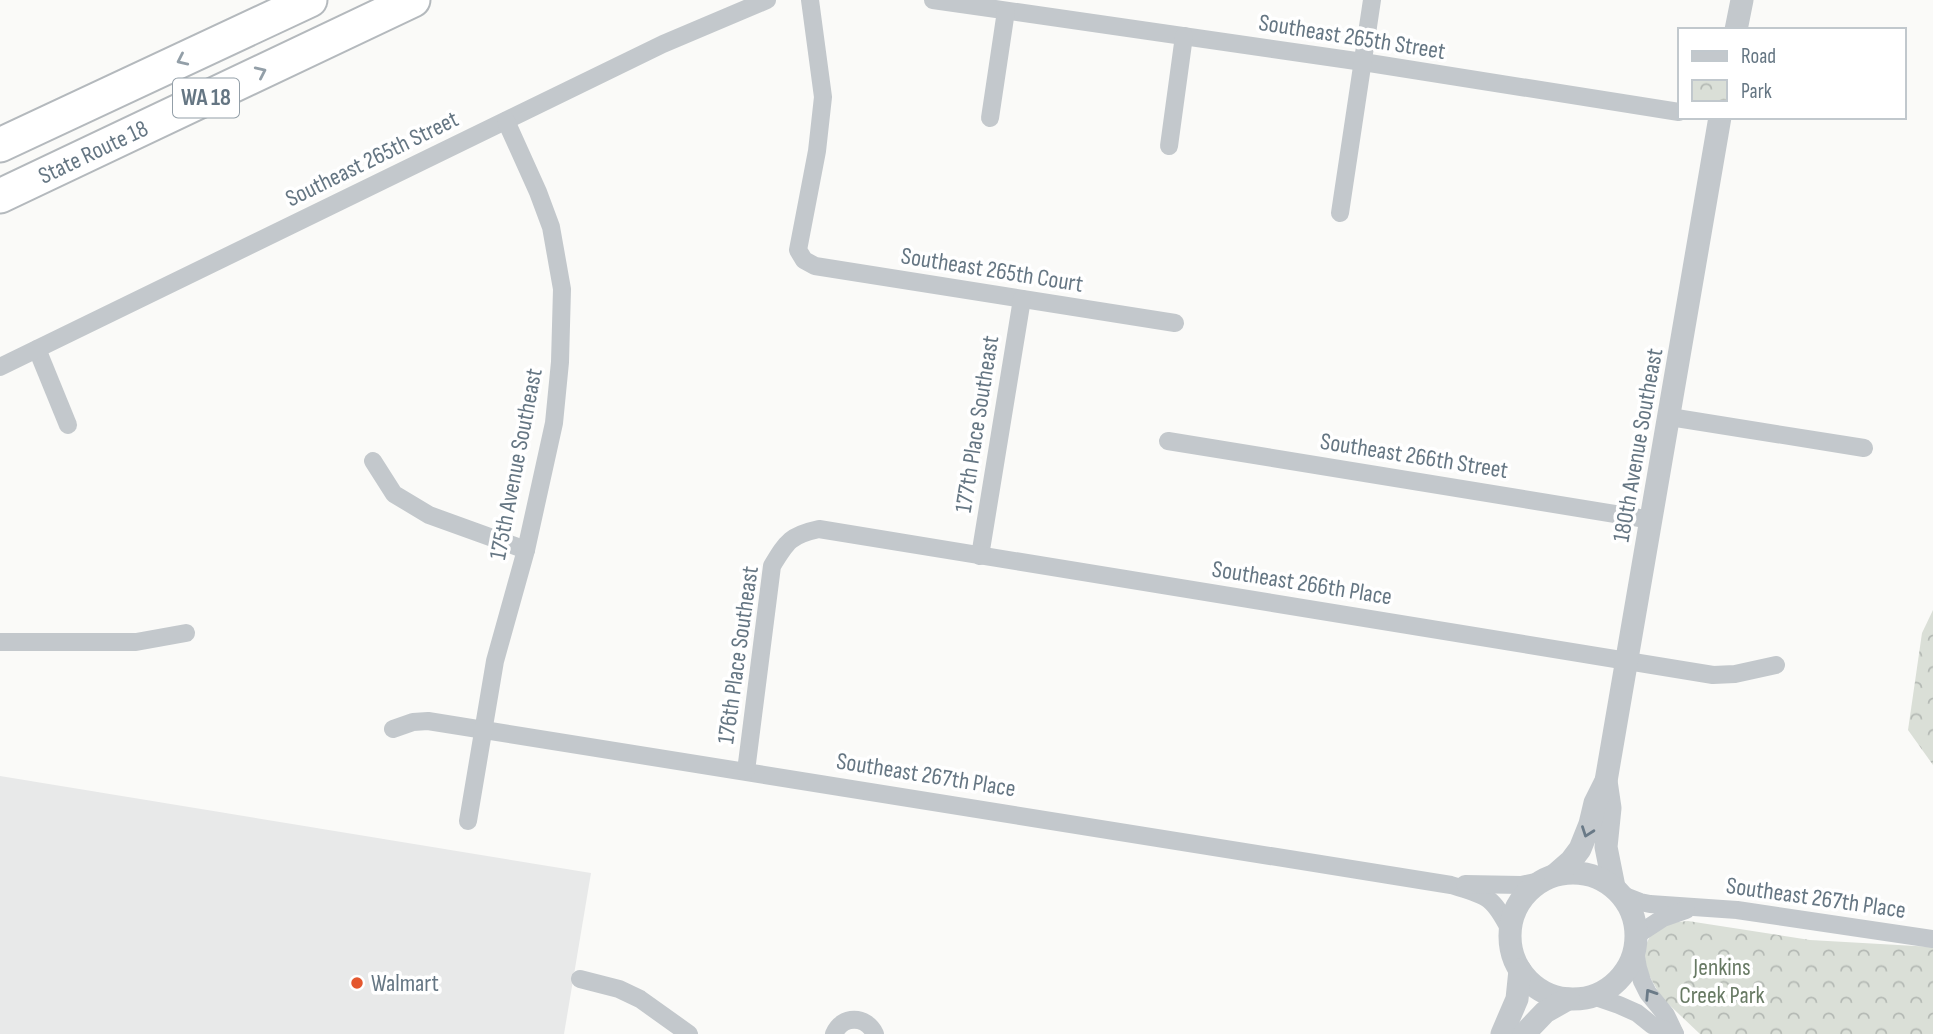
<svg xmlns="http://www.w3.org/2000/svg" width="1933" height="1034" font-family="'Sofia Sans Condensed',sans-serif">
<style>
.built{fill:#e8e9e9}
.park{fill:url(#park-crowns)}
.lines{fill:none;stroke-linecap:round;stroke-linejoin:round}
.motorway-casing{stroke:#b4b9bd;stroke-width:37}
.minor{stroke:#c3c8cc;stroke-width:18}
.tertiary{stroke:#c3c8cc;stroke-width:23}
.motorway{stroke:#fff;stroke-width:33}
.oneway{stroke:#939fa8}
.oneway2{stroke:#6a7a87}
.poi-dot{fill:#e4572e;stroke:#fff;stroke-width:2.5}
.labels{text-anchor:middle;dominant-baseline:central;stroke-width:7;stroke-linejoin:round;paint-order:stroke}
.shield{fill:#fff;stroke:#939fa8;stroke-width:2}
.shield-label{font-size:23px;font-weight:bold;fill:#657683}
.street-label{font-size:24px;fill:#657683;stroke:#fff}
.park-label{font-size:24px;fill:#687a64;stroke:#fff}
.poi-label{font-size:24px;fill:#657683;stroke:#fff;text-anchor:start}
</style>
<defs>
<pattern id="park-crowns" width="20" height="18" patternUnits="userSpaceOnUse" patternTransform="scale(1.75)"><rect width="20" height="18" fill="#dadfd7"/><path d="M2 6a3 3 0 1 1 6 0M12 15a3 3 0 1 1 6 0" fill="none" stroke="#b4b9b4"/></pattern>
</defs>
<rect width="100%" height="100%" fill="#fafaf8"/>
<polygon class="built" points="0,776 591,873 564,1034 0,1034"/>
<g class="park">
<polygon points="1933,610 1933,765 1908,730 1922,633"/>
<polygon points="1688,921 1810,940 1933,947 1933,1034 1700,1034 1661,997 1644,966 1644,949 1650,936 1668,923"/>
</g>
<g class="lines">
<g class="motorway-casing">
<g id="motorway">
<polyline points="0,145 310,0"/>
<path id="s1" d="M0,196L413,0"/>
</g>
</g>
<g class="minor">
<polyline points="810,0 823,97 817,151 798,250 804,260 815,266 1175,323"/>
<polyline points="933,0 1363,62 1679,112"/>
<polyline points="990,118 1006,11"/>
<polyline points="1169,146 1184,36"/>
<polyline points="1340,213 1372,0"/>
<polyline points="37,349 68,425"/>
<polyline points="0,367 663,44 767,0"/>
<polyline points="1670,417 1864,448"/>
<polyline points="1168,441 1652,520"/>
<polyline points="373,461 394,494 429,515 526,550"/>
<polyline points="980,556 1022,299"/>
<polyline points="0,642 136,642 186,633"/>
<path d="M393,729L413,722L428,721L1451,885C1487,896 1492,895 1510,930"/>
<path d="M746,771L772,566C787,541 791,535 819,529L1713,675L1735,674L1776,665"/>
<polyline points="468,821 495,661 526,550 554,423 560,362 562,289 551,227 538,192 506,121"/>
<polyline points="1465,884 1521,885 1540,881"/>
<polyline points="1622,895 1640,902 1650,904 1737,910 1933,939"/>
<polyline points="1637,935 1663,918 1686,910"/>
<polyline points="1635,951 1638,968 1642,981 1648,993 1666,1015 1675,1034"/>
<polyline points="580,979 619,989 640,999 689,1034"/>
<polyline points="1593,996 1619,1005 1637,1013 1652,1025 1675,1034"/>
<path d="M834,1034C842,1015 866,1015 875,1034"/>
</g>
<g class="tertiary">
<polyline points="1736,30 1742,0"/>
<polyline points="1606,781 1610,808 1606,847 1614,887"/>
<circle cx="1573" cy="936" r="63"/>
<polyline points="1555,875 1571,861 1580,849 1590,824 1595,803 1606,781 1720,117"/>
<polyline points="1502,1034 1517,999 1520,970"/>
<polyline points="1524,1034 1545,1012 1568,999"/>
</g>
<use href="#motorway" class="motorway"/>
</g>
<defs><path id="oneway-chevron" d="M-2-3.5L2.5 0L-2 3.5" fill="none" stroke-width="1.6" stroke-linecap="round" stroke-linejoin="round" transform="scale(1.75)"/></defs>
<g class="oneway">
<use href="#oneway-chevron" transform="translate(182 60) rotate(155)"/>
<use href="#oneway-chevron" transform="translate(261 72) rotate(-25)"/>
</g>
<g class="oneway2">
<use href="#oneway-chevron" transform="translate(1587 832) rotate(110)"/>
<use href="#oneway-chevron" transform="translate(1650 994) rotate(-123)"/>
</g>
<circle class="poi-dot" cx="357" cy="983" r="7"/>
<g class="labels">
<rect class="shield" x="173" y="78.5" width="66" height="39" rx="5"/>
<g class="shield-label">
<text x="206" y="98">WA 18</text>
</g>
<g class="street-label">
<text transform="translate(1352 37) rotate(9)">Southeast 265th Street</text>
<text stroke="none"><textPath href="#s1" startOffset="103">State Route 18</textPath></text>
<text transform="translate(372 159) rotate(-26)">Southeast 265th Street</text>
<text transform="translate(992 270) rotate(9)">Southeast 265th Court</text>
<text transform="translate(977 424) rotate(-81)">177th Place Southeast</text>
<text transform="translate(1638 445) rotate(-80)">180th Avenue Southeast</text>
<text transform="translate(1414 456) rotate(9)">Southeast 266th Street</text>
<text transform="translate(516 464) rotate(-79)">175th Avenue Southeast</text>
<text transform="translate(1302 583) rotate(9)">Southeast 266th Place</text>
<text transform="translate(738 655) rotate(-82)">176th Place Southeast</text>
<text transform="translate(926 775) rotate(9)">Southeast 267th Place</text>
<text transform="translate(1816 898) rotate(8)">Southeast 267th Place</text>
</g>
<g class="park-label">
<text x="1722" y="967">Jenkins<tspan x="1722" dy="28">Creek Park</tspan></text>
</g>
<g class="poi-label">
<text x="371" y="983">Walmart</text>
</g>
</g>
<rect x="1678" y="28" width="228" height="91" fill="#ffffff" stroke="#c1c8cd" stroke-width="2"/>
<rect x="1692" y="51" width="35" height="10" fill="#c3c8cc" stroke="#c1c8cd" stroke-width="2"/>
<text x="1741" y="63" font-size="21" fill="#657683">Road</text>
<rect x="1692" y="80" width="35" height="21" fill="url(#park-crowns)" stroke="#c1c8cd" stroke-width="2"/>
<text x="1741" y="98" font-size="21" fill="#657683">Park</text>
</svg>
